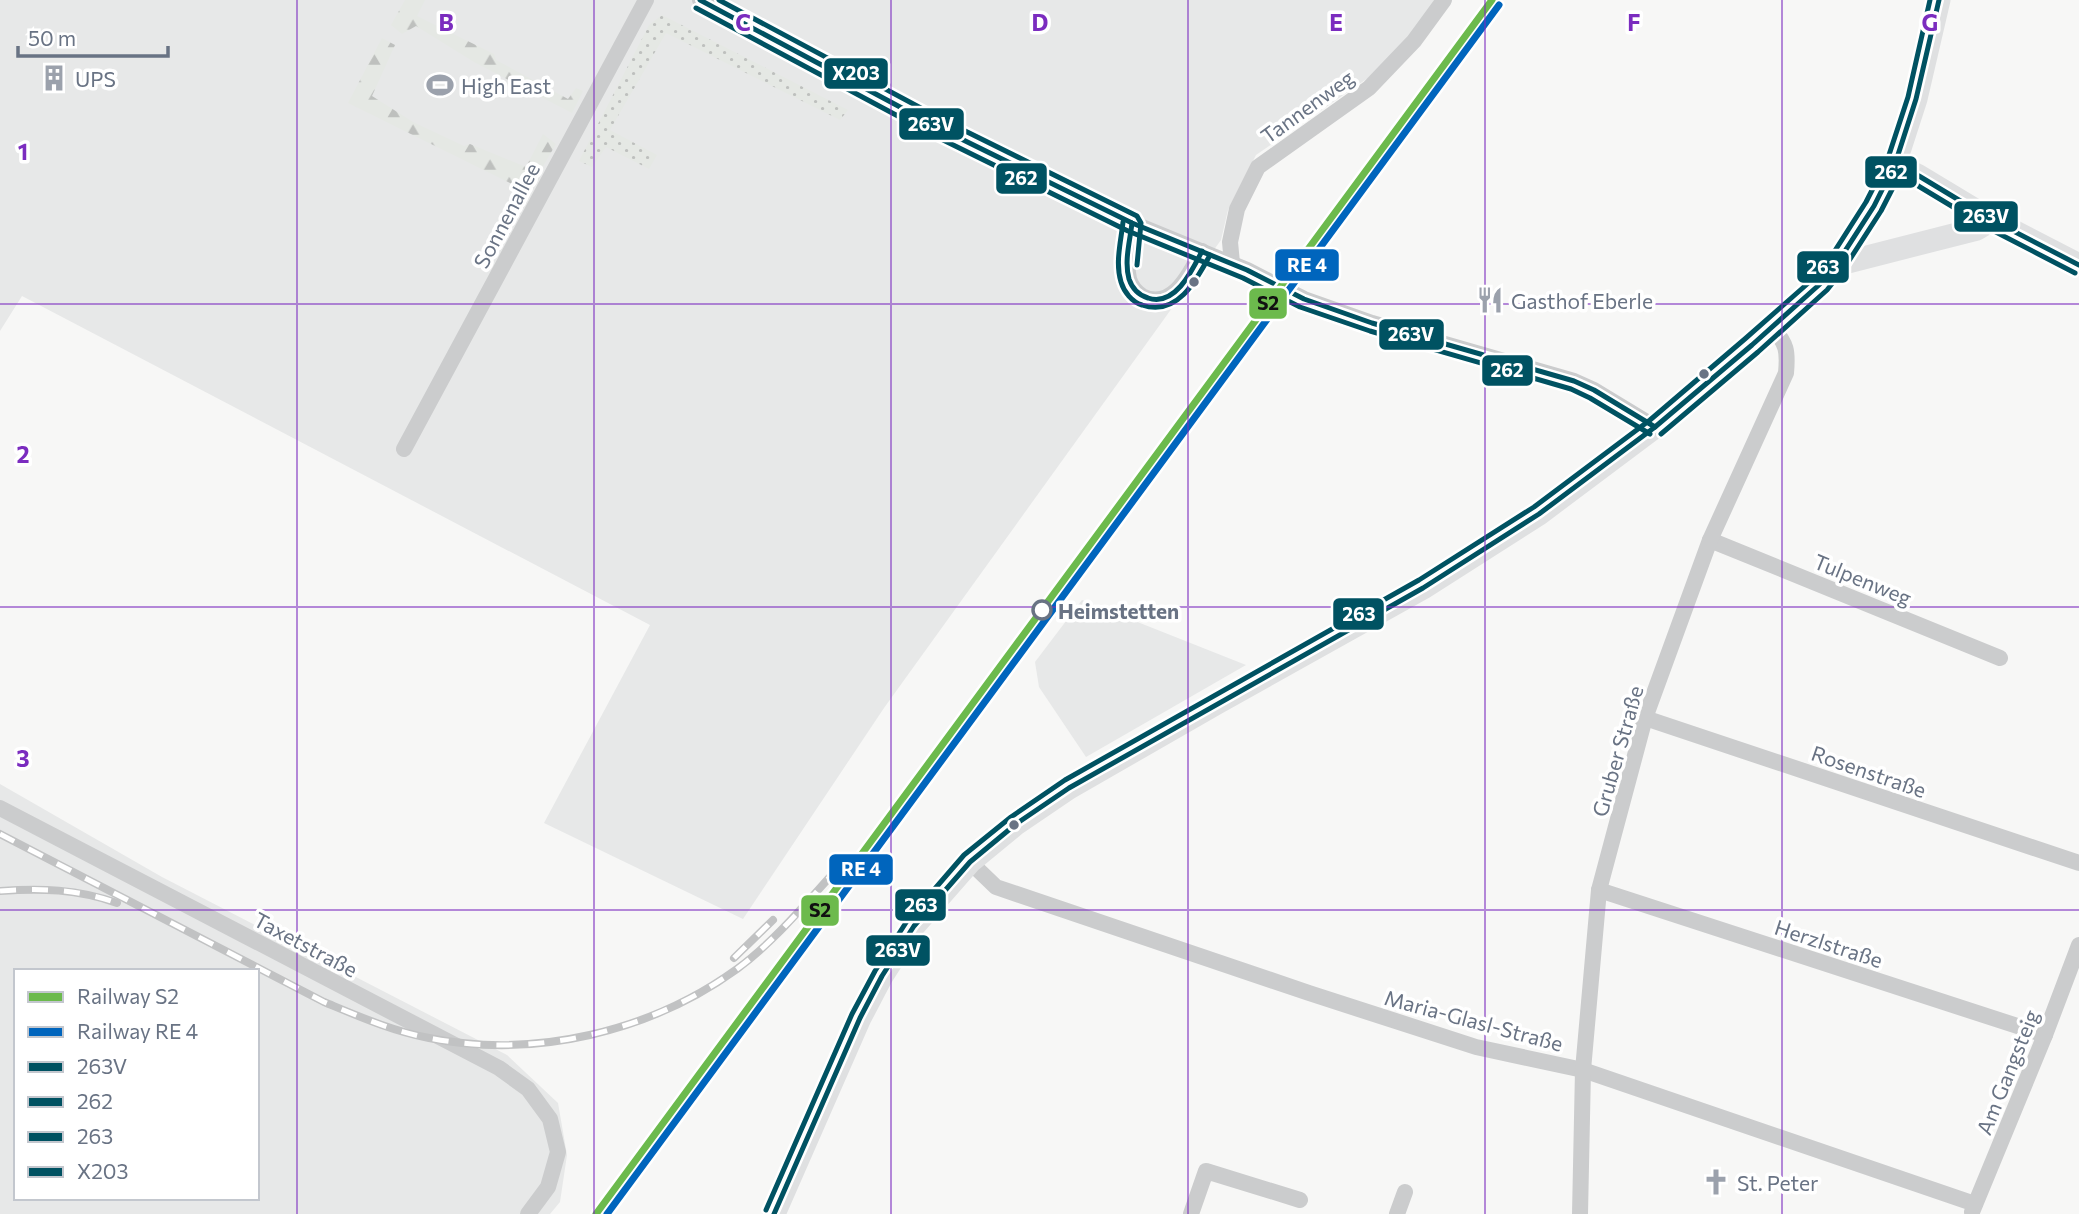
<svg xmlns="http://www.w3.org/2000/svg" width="2079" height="1214" font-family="Commissioner,sans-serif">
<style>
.built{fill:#e7e8e8;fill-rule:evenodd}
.grass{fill:url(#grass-dots)}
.forest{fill:url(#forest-firs)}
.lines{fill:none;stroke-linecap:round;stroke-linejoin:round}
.street{stroke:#cbcccd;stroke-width:16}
.secondary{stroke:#dfe0e1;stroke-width:23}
.rail-casing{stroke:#c1c2c3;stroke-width:8}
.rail{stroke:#fff;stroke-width:5;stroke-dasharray:16;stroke-linecap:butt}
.bus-1-casing{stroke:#fff;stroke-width:10}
.bus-2-casing{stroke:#fff;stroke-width:10}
.bus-3-casing{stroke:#fff;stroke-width:10}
.bus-4-casing{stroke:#fff;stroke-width:10}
.bus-1{stroke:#005262;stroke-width:5}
.bus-2{stroke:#005262;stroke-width:5}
.bus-3{stroke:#005262;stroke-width:5}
.bus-4{stroke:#005262;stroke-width:5}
.rail-1-casing{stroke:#fff;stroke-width:12}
.rail-2-casing{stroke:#fff;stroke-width:12}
.rail-1{stroke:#6cba4d;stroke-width:7}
.rail-2{stroke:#0065bd;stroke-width:7}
.grid{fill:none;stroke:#7b2cbf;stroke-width:2;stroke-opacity:0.55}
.bus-dot{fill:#697384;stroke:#fff;stroke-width:2.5}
.stop-dot{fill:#fff;stroke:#697384;stroke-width:3.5}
.labels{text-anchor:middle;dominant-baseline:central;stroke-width:7;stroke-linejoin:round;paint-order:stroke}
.poi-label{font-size:21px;fill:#697384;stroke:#fff;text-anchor:start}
.street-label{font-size:21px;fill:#697384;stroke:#fff}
.stop-label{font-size:21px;font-weight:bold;fill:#697384;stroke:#fff;text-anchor:start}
.grid-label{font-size:23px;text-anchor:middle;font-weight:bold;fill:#7b2cbf;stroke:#fff;stroke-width:7;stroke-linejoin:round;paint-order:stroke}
.line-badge{stroke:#fff;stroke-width:2.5}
.badge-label{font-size:19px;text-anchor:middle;font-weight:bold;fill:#fff}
.pale-badge-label{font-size:19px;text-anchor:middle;font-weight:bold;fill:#111}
</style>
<defs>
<pattern id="grass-dots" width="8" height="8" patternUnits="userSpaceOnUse" patternTransform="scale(1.75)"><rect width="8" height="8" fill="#e5e8e4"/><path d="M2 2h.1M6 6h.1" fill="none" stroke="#bec0be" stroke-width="1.8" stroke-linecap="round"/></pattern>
<pattern id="forest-firs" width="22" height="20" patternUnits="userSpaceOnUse" patternTransform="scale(1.75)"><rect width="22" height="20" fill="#e5e8e4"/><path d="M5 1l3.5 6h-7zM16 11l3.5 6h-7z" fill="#bec0be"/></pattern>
</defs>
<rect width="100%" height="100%" fill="#f7f7f6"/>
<g class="built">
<polygon points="0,0 1435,0 1410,36 1368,78 1256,155 1228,210 1221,240 884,708 743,919 544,823 650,625 22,296 0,331"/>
<polygon points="1082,600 1246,665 1086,757 1039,687 1035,662"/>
<path d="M0,784L162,877L507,1055L558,1103L567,1155L560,1202L550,1214H0ZM16,971H257V1198H16Z"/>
</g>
<polygon class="grass" points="662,15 848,110 840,120 666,33 610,130 657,155 649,169 606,147 592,167 579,161 649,25"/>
<g class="forest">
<polygon points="405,0 425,0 417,16 494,54 496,60 568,99 576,88 583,91 572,113 474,62 416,26 402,34 391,25"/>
<polygon points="382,38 395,45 372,96 413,122 464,146 470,144 526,167 543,134 556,144 528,192 348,103"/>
</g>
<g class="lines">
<g class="street">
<polyline points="700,0 943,130 1042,179 1132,223 1247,270 1304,299 1372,323 1574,381 1594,390 1655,427"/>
<path d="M1132,223C1130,241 1125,261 1129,279C1131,286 1136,292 1142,296C1173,312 1191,271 1202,251"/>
<polyline points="1232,263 1230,242 1237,209 1258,167 1369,88 1414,41 1444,0"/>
<polyline points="404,449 646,0"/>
<polyline points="1710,540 2000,658"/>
<polyline points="1645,718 2079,863"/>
<polyline points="0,808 499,1068 528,1089 550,1119 558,1152 548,1187 528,1214"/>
<polyline points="970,862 996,887 1309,993 1476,1047 1583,1070 1975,1204"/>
<polyline points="1599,890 2045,1035"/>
<polyline points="1972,1212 2045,1035 2079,945"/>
<polyline points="1191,1214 1206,1171 1300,1200"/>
<polyline points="1397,1214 1405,1192"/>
<path d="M1580,1214L1583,1070L1599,890L1645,718L1710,540L1786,373C1788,351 1787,344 1772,327"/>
</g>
<g class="secondary">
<polyline points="1895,164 1919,176 1992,220 2079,265"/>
<polyline points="1836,265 1977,229 1992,220"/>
<polyline points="774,1214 860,1018 882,976 914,926 970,862 1016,824 1069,788 1217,703 1423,588 1539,514 1655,427 1752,345 1820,284 1836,265 1874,206 1895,164 1916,99 1939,0"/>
</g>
<g class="rail-casing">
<g id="rail">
<path d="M0,834L324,1002C358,1016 392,1031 429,1038C534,1059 650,1032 737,969C775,941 806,903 838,868"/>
<path d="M0,891C40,888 78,889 117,903"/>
<polyline points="734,958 773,920"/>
</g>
</g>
<use href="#rail" class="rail"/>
<g class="bus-1-casing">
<g id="bus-1">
<polyline points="700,0 943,130 1132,223 1247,270 1304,299 1372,323 1574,381 1594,390 1655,427"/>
<polyline points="1895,164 1919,176 1992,220 2079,265"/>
<path d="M1132,223C1130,241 1124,261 1129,279C1132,288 1138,295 1148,298C1175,307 1192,271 1202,251"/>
<polyline points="774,1214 860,1018 882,976 914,926 970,862 1016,824 1069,788 1423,588 1539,514 1655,427 1752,345 1820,284 1836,265 1874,206 1895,164 1916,99 1939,0"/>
</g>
</g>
<g class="bus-2-casing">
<g id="bus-2">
<polyline points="696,8 939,138 1128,231 1243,278 1300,307 1370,331 1571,389 1590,398 1650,434"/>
<polyline points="1891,172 1915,184 1988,228 2075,273"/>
<path d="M1123,222C1121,241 1115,263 1121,282C1124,292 1132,302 1142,305C1177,317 1196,281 1210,255"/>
<polyline points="1661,434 1758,352 1827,290 1843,270 1881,211 1903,168"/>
</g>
</g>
<g class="bus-3-casing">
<polyline id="bus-3" points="766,1210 852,1014 875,971 907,921 964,855 1011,817 1065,780 1419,580 1534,507 1650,420 1746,338 1814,278 1829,260 1866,202 1887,161 1908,97 1930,0"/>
</g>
<g class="bus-4-casing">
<polyline id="bus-4" points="719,0 947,122 1137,216 1141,223 1137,265"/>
</g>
<use href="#bus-1" class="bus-1"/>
<use href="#bus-2" class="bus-2"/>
<use href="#bus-3" class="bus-3"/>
<use href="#bus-4" class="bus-4"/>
<g class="rail-1-casing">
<polyline id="rail-1" points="596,1214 1492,0"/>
</g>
<g class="rail-2-casing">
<polyline id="rail-2" points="607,1214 1499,5"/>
</g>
<use href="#rail-1" class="rail-1"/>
<use href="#rail-2" class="rail-2"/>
</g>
<path class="grid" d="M297,0V1214M594,0V1214M891,0V1214M1188,0V1214M1485,0V1214M1782,0V1214M0,304H2079M0,607H2079M0,910H2079"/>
<defs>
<g id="building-bare" transform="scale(2.1)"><path d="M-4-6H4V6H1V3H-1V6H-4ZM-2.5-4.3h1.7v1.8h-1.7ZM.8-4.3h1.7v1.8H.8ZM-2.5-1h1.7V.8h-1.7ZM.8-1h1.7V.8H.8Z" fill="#9ba1ac" stroke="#fff" stroke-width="2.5" paint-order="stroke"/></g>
<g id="stadium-bare" transform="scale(2.1)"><path d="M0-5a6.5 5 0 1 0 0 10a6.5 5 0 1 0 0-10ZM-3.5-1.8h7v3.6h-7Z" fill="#9ba1ac" stroke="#fff" stroke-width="2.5" paint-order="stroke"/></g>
<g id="restaurant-bare" transform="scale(2.1)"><path d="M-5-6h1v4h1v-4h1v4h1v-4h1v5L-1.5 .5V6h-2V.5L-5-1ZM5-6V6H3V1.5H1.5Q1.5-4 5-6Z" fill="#9ba1ac" stroke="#fff" stroke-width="2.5" paint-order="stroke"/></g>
<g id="church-bare" transform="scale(2.1)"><path d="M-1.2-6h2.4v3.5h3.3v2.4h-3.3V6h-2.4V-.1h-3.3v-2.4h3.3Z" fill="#9ba1ac" stroke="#fff" stroke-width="2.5" paint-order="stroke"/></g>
</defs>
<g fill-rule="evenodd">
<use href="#building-bare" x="54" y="78"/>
<use href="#stadium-bare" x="440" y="85"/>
<use href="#restaurant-bare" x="1490" y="300"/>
<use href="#church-bare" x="1716" y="1182"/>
</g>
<g class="bus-dot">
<circle cx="1194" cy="282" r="6"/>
<circle cx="1704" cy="374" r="6"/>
<circle cx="1014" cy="825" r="6"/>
</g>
<circle class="stop-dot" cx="1042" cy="610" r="9"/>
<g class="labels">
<g class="poi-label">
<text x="75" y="78">UPS</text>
<text x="461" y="85">High East</text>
<text x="1511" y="300">Gasthof Eberle</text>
<text x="1737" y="1182">St. Peter</text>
</g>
<g class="street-label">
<text transform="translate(1307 106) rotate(-36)">Tannenweg</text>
<text transform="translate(506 215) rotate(-62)">Sonnenallee</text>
<text transform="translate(1863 579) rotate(22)">Tulpenweg</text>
<text transform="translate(1617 751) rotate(-74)">Gruber Straße</text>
<text transform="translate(1869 771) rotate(19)">Rosenstraße</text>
<text transform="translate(1829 943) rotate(18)">Herzlstraße</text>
<text transform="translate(306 944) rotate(28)">Taxetstraße</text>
<text transform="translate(1474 1020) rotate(15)">Maria-Glasl-Straße</text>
<text transform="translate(2007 1072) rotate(-68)">Am Gangsteig</text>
</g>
<g class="stop-label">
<text x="1058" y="610">Heimstetten</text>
</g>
</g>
<g class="grid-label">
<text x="446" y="31">B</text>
<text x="743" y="31">C</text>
<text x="1040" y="31">D</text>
<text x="1336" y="31">E</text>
<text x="1634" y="31">F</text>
<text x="1930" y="31">G</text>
<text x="23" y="160">1</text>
<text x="23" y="463">2</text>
<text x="23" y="767">3</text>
</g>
<g class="line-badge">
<rect x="823" y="57" width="66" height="33" rx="7" fill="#005262"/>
<rect x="898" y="107" width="67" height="34" rx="7" fill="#005262"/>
<rect x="1864" y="155" width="54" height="34" rx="7" fill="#005262"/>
<rect x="995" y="162" width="53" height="33" rx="7" fill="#005262"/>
<rect x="1953" y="200" width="66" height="33" rx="7" fill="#005262"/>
<rect x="1274" y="248" width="66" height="34" rx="7" fill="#0065bd"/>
<rect x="1796" y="250" width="54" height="34" rx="7" fill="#005262"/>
<rect x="1248" y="287" width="40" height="33" rx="7" fill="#6cba4d"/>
<rect x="1378" y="318" width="67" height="33" rx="7" fill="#005262"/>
<rect x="1481" y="354" width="53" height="33" rx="7" fill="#005262"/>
<rect x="1332" y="597" width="53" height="34" rx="7" fill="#005262"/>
<rect x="828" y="853" width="66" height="33" rx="7" fill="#0065bd"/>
<rect x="894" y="888" width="53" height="34" rx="7" fill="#005262"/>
<rect x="800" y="894" width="40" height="33" rx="7" fill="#6cba4d"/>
<rect x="865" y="934" width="66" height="33" rx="7" fill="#005262"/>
</g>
<g class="badge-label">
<text x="856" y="80">X203</text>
<text x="931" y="131">263V</text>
<text x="1891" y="179">262</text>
<text x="1021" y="185">262</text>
<text x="1986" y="223">263V</text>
<text x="1307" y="272">RE 4</text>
<text x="1823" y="274">263</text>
<text x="1411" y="341">263V</text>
<text x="1507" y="377">262</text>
<text x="1359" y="621">263</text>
<text x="861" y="876">RE 4</text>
<text x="921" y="912">263</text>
<text x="898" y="957">263V</text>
</g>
<g class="pale-badge-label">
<text x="1268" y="310">S2</text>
<text x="820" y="917">S2</text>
</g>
<rect x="14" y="969" width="245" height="231" fill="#ffffff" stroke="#c3c7ce" stroke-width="2"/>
<rect x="28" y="992" width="35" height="10" fill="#6cba4d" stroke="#c3c7ce" stroke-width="2"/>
<text x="77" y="1004" font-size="21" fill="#697384">Railway S2</text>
<rect x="28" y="1027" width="35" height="10" fill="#0065bd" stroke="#c3c7ce" stroke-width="2"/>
<text x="77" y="1039" font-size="21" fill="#697384">Railway RE 4</text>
<rect x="28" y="1062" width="35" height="10" fill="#005262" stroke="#c3c7ce" stroke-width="2"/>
<text x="77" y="1074" font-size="21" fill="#697384">263V</text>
<rect x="28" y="1097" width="35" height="10" fill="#005262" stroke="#c3c7ce" stroke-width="2"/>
<text x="77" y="1109" font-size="21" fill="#697384">262</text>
<rect x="28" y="1132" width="35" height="10" fill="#005262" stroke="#c3c7ce" stroke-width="2"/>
<text x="77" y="1144" font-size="21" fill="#697384">263</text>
<rect x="28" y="1167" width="35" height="10" fill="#005262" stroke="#c3c7ce" stroke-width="2"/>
<text x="77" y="1179" font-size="21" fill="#697384">X203</text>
<path d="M18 46v10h150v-10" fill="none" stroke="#697384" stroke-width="3.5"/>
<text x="28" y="46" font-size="21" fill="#697384" stroke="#ffffff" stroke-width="5" paint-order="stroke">50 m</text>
</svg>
